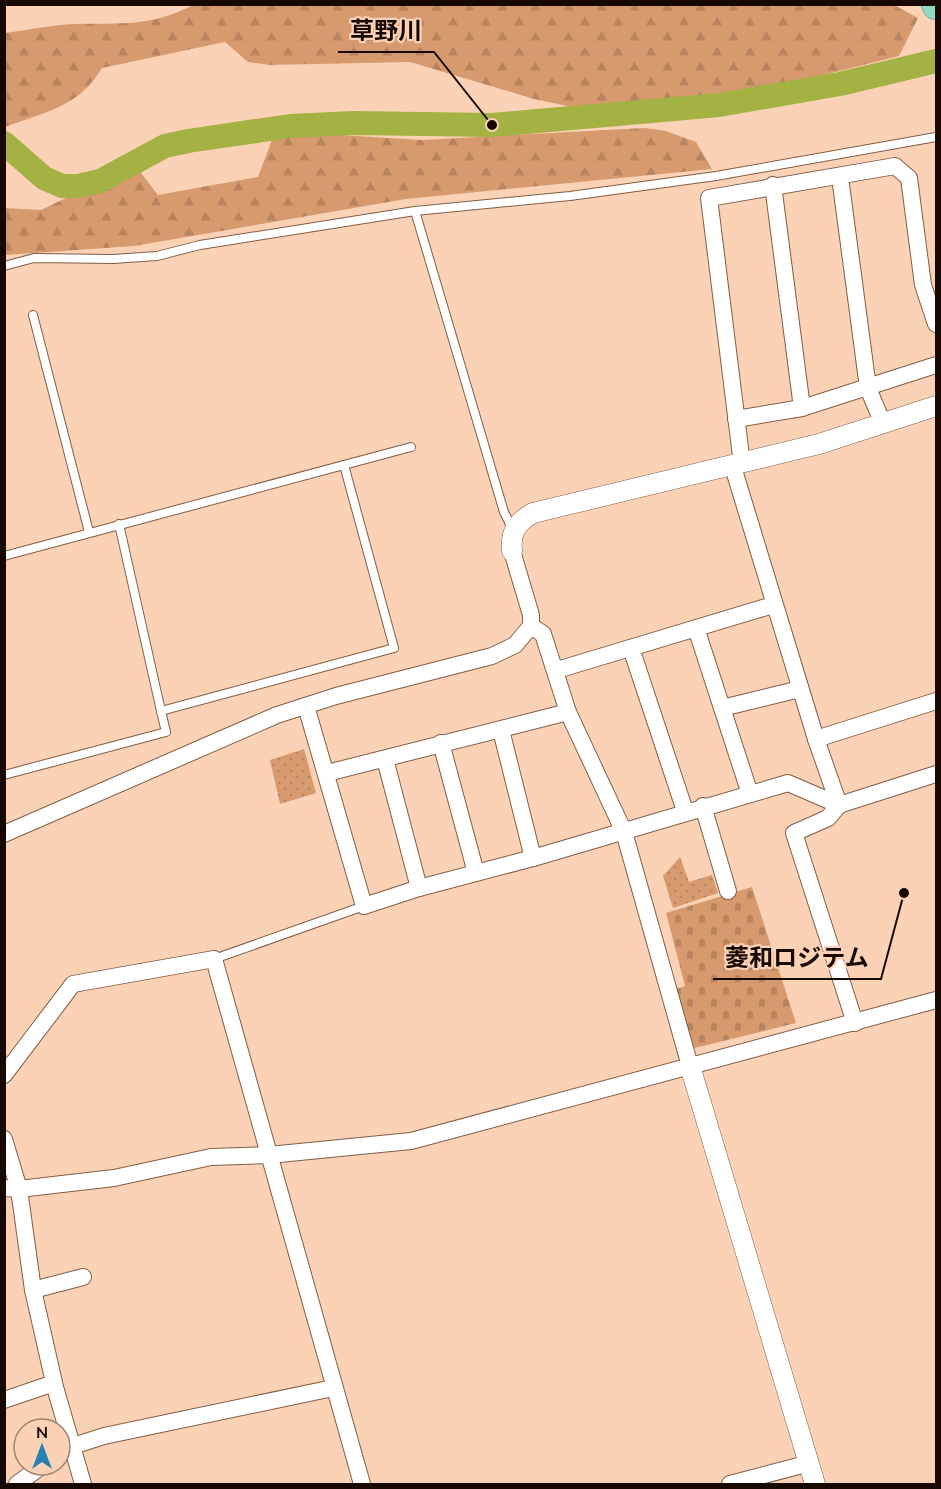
<svg xmlns="http://www.w3.org/2000/svg" width="941" height="1489" font-family="Mulish,'Noto Sans JP',sans-serif">
<style>
.forest{fill:url(#forest-firs)}
.cemetery{fill:url(#cemetery-stones)}
.park{fill:url(#park-dots)}
.lines{fill:none;stroke-linecap:round;stroke-linejoin:round}
.river{stroke:#a4b143;stroke-width:24}
.service-casing{stroke:#815d44;stroke-width:10}
.minor-casing{stroke:#815d44;stroke-width:18}
.tertiary-casing{stroke:#815d44;stroke-width:21}
.trunk-casing{stroke:#558a7a;stroke-width:28}
.service{stroke:#fff;stroke-width:8}
.minor{stroke:#fff;stroke-width:16}
.tertiary{stroke:#fff;stroke-width:20}
.trunk{stroke:#92dac8;stroke-width:27}
.leader{fill:none;stroke:#170902;stroke-width:2}
.callout-dot{fill:#170902;stroke:#fcd2b6;stroke-width:2}
.callout-label{font-size:24px;text-anchor:middle;font-weight:bold;fill:#170902;stroke:#fcd2b6;stroke-width:4.5;stroke-linejoin:round;paint-order:stroke}
</style>
<defs>
<pattern id="forest-firs" width="22" height="20" patternUnits="userSpaceOnUse" patternTransform="scale(1.5)"><rect width="22" height="20" fill="#d79a6f"/><path d="M5 1l3.5 6h-7zM16 11l3.5 6h-7z" fill="#b8835e"/></pattern>
<pattern id="cemetery-stones" width="16" height="16" patternUnits="userSpaceOnUse" patternTransform="scale(1.5)"><rect width="16" height="16" fill="#d79a6f"/><path d="M2 7V4a2 2 0 0 1 4 0v3zM10 15v-3a2 2 0 0 1 4 0v3z" fill="#b8835e"/></pattern>
<pattern id="park-dots" width="8" height="8" patternUnits="userSpaceOnUse" patternTransform="scale(1.5)"><rect width="8" height="8" fill="#d79a6f"/><path d="M2 2h.1M6 6h.1" fill="none" stroke="#b8835e" stroke-width="1.8" stroke-linecap="round"/></pattern>
</defs>
<rect width="100%" height="100%" fill="#fcd2b6"/>
<g class="forest">
<path d="M892,4L918,18L899,56L796,82L591,111L534,99L410,62L269,65L248,62L225,42L102,68C79,107 45,112 5,127V33C28,30 51,25 74,24C119,23 152,27 193,5Z"/>
<polygon points="645,128 666,131 696,142 712,169 406,199 134,246 5,255 5,208 41,210 68,197 70,177 138,169 158,195 258,177 273,137 292,132 422,140"/>
</g>
<polygon class="cemetery" points="752,887 796,1023 691,1049 668,992 685,986 666,913"/>
<g class="park">
<polygon points="304,749 316,793 280,804 270,760"/>
<polygon points="680,857 689,882 712,875 718,893 673,908 663,876"/>
</g>
<g class="lines">
<polyline class="river" points="4,143 44,178 62,186 78,186 100,181 165,146 188,141 290,126 353,123 492,125 719,105 840,84 936,61"/>
<g class="service-casing">
<g id="service">
<polyline points="415,211 504,512 513,530"/>
<polyline points="4,266 34,258 113,259 157,256 200,245 415,211 570,196 716,176 936,137"/>
<polyline points="33,315 89,532"/>
<polyline points="119,524 161,711 394,648 344,465"/>
<polyline points="4,556 411,447"/>
<polyline points="4,775 166,732 161,711"/>
<polyline points="214,959 364,906"/>
</g>
</g>
<g class="minor-casing">
<g id="minor">
<polyline points="840,177 868,388 883,424"/>
<polyline points="773,185 802,408"/>
<polyline points="736,419 802,408 936,365"/>
<polyline points="742,464 709,198 895,166 909,178 923,285 936,324"/>
<polyline points="733,467 816,739 839,805"/>
<polyline points="531,626 543,634 568,712 624,832 690,1066"/>
<polyline points="696,628 750,794"/>
<polyline points="631,648 685,811"/>
<polyline points="557,670 773,605"/>
<polyline points="306,706 364,906 419,888 533,858 788,783 839,805"/>
<polyline points="722,708 800,689"/>
<polyline points="501,730 533,858"/>
<polyline points="816,739 936,701"/>
<polyline points="441,743 476,873"/>
<polyline points="385,759 419,888"/>
<polyline points="327,773 568,712"/>
<polyline points="703,806 728,891"/>
<polyline points="4,834 277,715 336,696 492,656 515,645 531,626 531,615 512,551"/>
<polyline points="855,1023 794,833 828,818 839,805 936,774"/>
<polyline points="4,1075 73,984 214,959 362,1484"/>
<polyline points="4,1139 19,1189 33,1290 55,1387 83,1484"/>
<polyline points="4,1188 19,1189 114,1178 211,1157 269,1155 411,1141 936,1000"/>
<polyline points="33,1290 83,1277"/>
<polyline points="4,1400 54,1383"/>
<polyline points="60,1454 73,1446 104,1436 333,1388"/>
<polyline points="17,1484 43,1465"/>
<polyline points="730,1484 806,1464"/>
</g>
</g>
<g class="tertiary-casing">
<g id="tertiary">
<path d="M512,551C510,532 517,522 533,513L819,444L936,406"/>
<polyline points="690,1066 815,1484"/>
</g>
</g>
<g class="trunk-casing">
<polyline id="trunk" points="935,4 936,6"/>
</g>
<use href="#service" class="service"/>
<use href="#minor" class="minor"/>
<use href="#tertiary" class="tertiary"/>
<use href="#trunk" class="trunk"/>
</g>
<path class="leader" d="M492 125L434 52H338M904 893L881 979H713"/>
<g class="callout-dot">
<circle cx="492" cy="125" r="6"/>
<circle cx="904" cy="893" r="6"/>
</g>
<g class="callout-label">
<text x="386" y="39">草野川</text>
<text x="797" y="966">菱和ロジテム</text>
</g>
<rect width="941" height="1489" fill="none" stroke="#170902" stroke-width="12"/>
<g transform="translate(42 1447)"><circle r="28" fill="#fcd2b6" stroke="#a0826e" stroke-width="1.5"/>
<path d="M0-4.5L10 22L0 15L-10 22Z" fill="#2882b0"/>
<text y="-9" font-size="16" font-weight="bold" text-anchor="middle" fill="#170902">N</text>
</g>
</svg>
